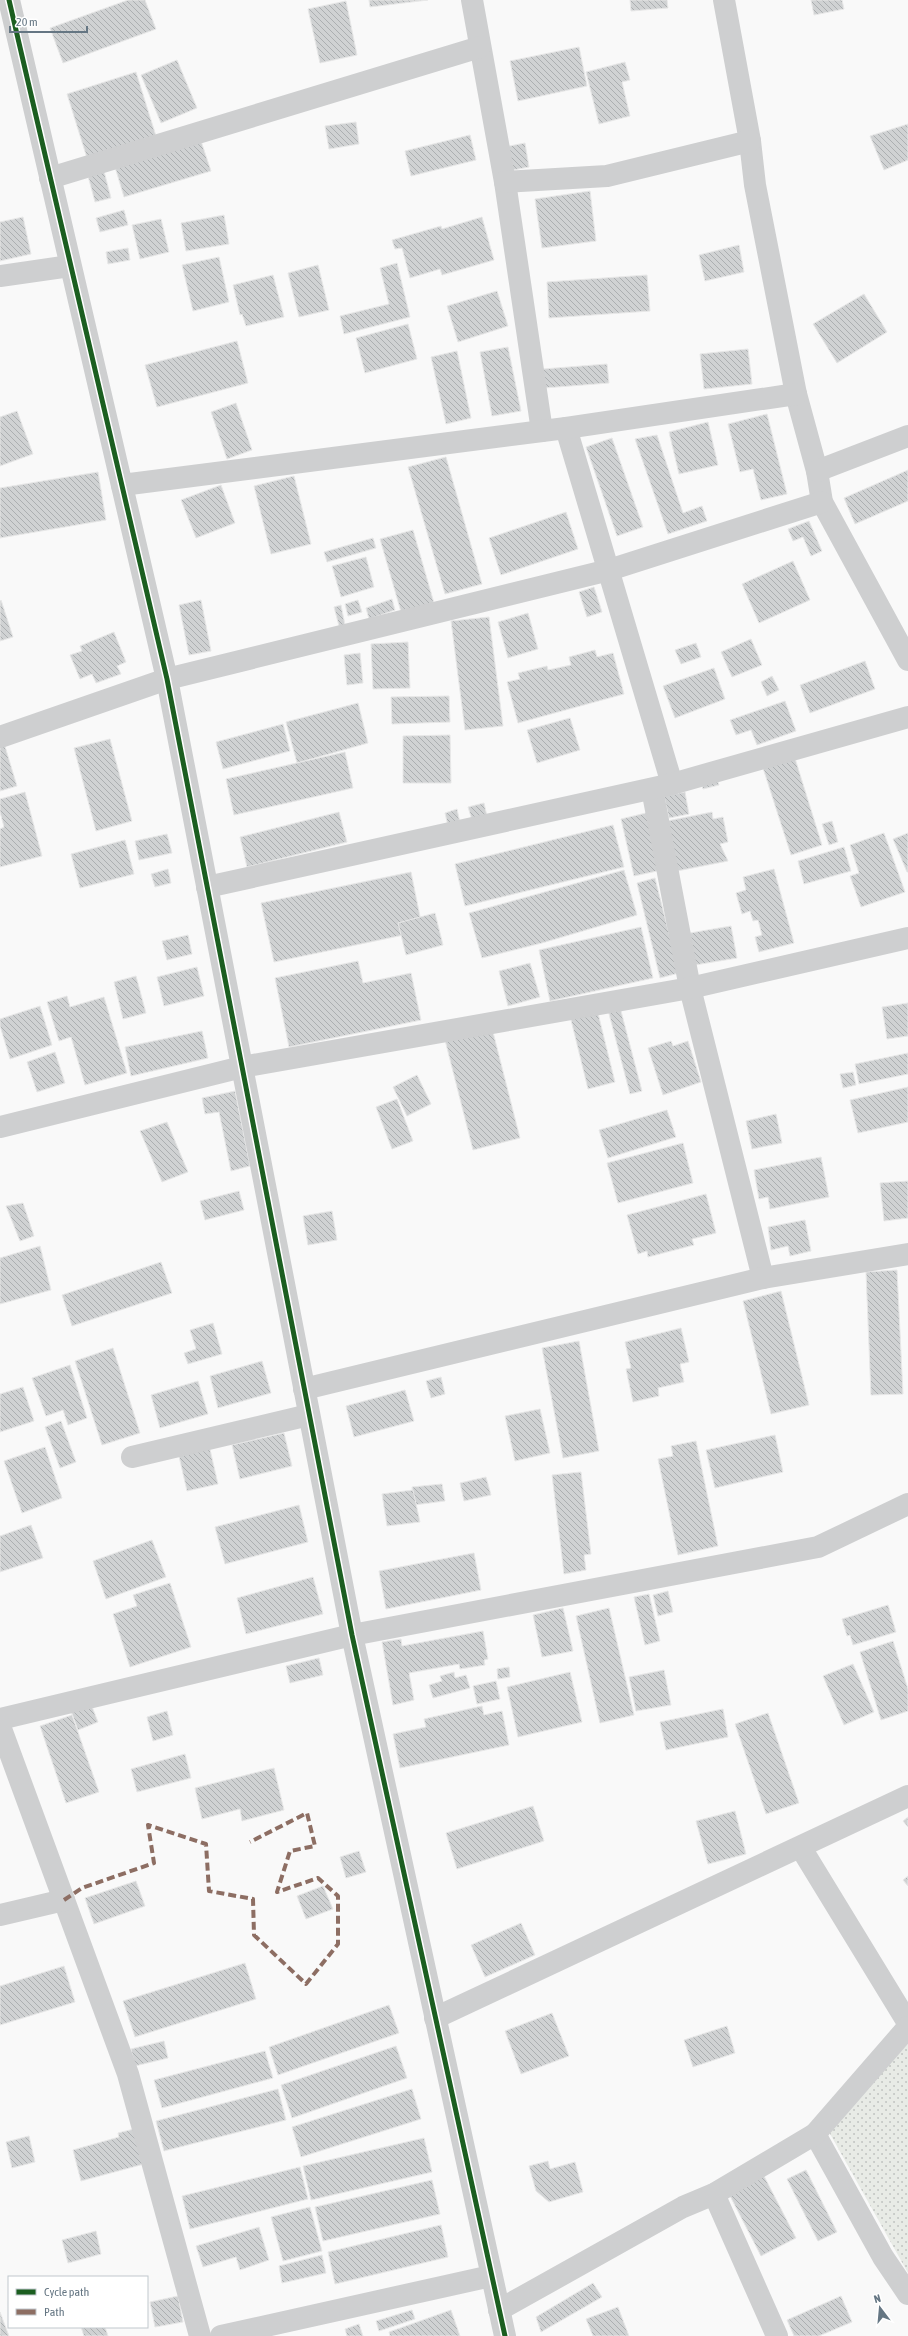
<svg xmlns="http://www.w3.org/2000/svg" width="908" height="2336" font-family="'Asap Condensed',sans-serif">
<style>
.grass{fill:url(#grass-dots)}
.building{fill:url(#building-back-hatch);stroke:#e8e8e8}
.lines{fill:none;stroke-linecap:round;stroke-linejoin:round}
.street{stroke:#cecfd0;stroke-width:22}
.quiet{stroke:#8d6e63;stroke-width:4;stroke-dasharray:8 4;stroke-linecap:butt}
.cycleway-casing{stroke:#fff;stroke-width:8}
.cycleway{stroke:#1b5e20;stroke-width:5}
</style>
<defs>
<pattern id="grass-dots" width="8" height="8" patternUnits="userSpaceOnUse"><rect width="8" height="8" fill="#e8ebe6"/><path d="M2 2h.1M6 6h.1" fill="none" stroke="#c0c3c0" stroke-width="1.8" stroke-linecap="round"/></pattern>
<pattern id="building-back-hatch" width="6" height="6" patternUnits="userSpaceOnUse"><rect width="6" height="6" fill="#d0d2d3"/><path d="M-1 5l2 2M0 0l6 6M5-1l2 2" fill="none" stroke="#acafb1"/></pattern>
</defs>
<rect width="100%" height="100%" fill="#f9f9f9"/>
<polygon class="grass" points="908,2028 908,2273 829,2132"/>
<g class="building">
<polygon points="128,0 145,0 156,29 63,63 50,28"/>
<polygon points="369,0 428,0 370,7"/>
<polygon points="630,0 667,0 668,8 631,11"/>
<polygon points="811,0 842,0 844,9 814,15"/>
<polygon points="346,1 357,55 320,63 308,9"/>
<polygon points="579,47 587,86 518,101 510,61"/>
<polygon points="177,60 197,108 161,123 141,75"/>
<polygon points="625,62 630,80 622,82 630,116 599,124 586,72"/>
<polygon points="136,72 156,136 87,158 67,94"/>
<polygon points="356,122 359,144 329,149 325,126"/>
<polygon points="908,124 908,160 884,170 870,136"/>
<polygon points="470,135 476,160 411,176 405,151"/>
<polygon points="201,141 211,171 124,197 115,167"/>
<polygon points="525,143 529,167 508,171 504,147"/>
<polygon points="104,171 111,198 95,202 88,176"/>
<polygon points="590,191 596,241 542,248 535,199"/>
<polygon points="124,210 128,225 100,232 96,218"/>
<polygon points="224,215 229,244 186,251 181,223"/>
<polygon points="23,217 31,254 0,261 0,222"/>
<polygon points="482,217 494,260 442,275 440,269 410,278 402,248 395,249 392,240 441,226 442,229"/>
<polygon points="161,219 169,252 140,259 132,225"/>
<polygon points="739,245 744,272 705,281 699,255"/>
<polygon points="128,248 130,260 108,264 106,252"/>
<polygon points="219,257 229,302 193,311 182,265"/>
<polygon points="397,263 410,317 344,334 340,316 389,304 380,268"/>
<polygon points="318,265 329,310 299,317 288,273"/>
<polygon points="273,275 284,317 246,326 242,314 240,315 233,285"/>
<polygon points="647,275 650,311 549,318 547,282"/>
<polygon points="497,291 508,326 458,342 447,306"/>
<polygon points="864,294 887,332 837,363 813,324"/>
<polygon points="408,324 417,359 365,373 356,338"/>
<polygon points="237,341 248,383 157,407 145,365"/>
<polygon points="508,347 521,411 492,416 480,352"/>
<polygon points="748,349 752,384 704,389 700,354"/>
<polygon points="457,351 471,418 446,424 431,357"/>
<polygon points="607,364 609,383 544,388 543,369"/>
<polygon points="236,403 252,450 227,459 211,412"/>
<polygon points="17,411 33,454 0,466 0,417"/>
<polygon points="767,414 787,494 761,500 753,469 740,472 728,424"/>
<polygon points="708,422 718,465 679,474 669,432"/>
<polygon points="657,435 683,513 702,506 707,521 668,534 635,439"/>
<polygon points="612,438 643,527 617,536 586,447"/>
<polygon points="446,457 482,584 445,594 408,467"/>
<polygon points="908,470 908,501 855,524 844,498"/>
<polygon points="98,472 106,520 0,538 0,488"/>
<polygon points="294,476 311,544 271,554 254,486"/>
<polygon points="221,485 235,523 196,538 181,500"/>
<polygon points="566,512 578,549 501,575 489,538"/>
<polygon points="809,521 822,551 811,556 803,537 793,541 788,529"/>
<polygon points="413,530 434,603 401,612 380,539"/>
<polygon points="373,538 376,548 327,562 324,552"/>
<polygon points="366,557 374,587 341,597 332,566"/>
<polygon points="793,561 810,600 759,623 742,584"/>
<polygon points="594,587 602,612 587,617 579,592"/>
<polygon points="392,599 395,610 369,619 366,608"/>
<polygon points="1,600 13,637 0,641 0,601"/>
<polygon points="201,600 211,651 189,655 179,605"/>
<polygon points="358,600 362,612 348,616 345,604"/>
<polygon points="341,605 345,625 339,626 334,607"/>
<polygon points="528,613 538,649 508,658 498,622"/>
<polygon points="489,617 503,726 465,730 451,621"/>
<polygon points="114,632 126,662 117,666 121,674 96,683 92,674 80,679 70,655 82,651 80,646"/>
<polygon points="751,639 762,665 732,677 721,652"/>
<polygon points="408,642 410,688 373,689 371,644"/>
<polygon points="696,643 701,657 681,664 675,650"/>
<polygon points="595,650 597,657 613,653 624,694 518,723 507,682 520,679 518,673 547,666 548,670 571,665 569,657"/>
<polygon points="360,653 363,683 347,685 344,655"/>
<polygon points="865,661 875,689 810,713 800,685"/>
<polygon points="714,668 725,699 675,718 663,686"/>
<polygon points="772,676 779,690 767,696 761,682"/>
<polygon points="449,696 450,722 392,724 391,697"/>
<polygon points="785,701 796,731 757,745 751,730 736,735 730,720"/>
<polygon points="358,703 368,743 297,763 286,722"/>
<polygon points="570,718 580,750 537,763 527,730"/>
<polygon points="283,724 290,751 223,769 216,742"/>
<polygon points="450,735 451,783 403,783 403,736"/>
<polygon points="110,739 132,821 96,831 74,748"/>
<polygon points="4,743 17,786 0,791 0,744"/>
<polygon points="345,752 353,788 234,815 226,779"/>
<polygon points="794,755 822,845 791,855 762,765"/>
<polygon points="716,777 719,785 703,789 701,782"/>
<polygon points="25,792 42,856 0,867 0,829 4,827 0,812 0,799"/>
<polygon points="685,792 689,814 669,818 664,796"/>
<polygon points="484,803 487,816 472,820 468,807"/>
<polygon points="457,809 460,823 448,826 445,813"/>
<polygon points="339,812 347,842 247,867 240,837"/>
<polygon points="650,812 662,870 634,876 621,819"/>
<polygon points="712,812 713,819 723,817 728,842 720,844 728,861 677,871 667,821"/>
<polygon points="832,821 838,842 829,845 822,824"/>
<polygon points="613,825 624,867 465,906 455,864"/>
<polygon points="884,833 905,892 861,907 850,876 859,873 850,845"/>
<polygon points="908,833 908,872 907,872 893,839"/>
<polygon points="167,834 172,853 139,860 135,841"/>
<polygon points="125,840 134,874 80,888 71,854"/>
<polygon points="844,847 851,871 804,884 798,861"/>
<polygon points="168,869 171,883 155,887 151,874"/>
<polygon points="774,869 794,943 759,952 755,937 762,935 758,920 753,921 750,911 742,914 736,893 746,890 743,877"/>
<polygon points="624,870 637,915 542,943 482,958 469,913"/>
<polygon points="411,872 423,931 274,962 261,903"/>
<polygon points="655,878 679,973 660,978 637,883"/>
<polygon points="435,913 443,945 406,955 398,923"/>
<polygon points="731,926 737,958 695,965 690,933"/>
<polygon points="641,927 653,978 550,1001 539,950"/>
<polygon points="188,935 192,954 167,960 162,941"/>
<polygon points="358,961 363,983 411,973 421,1020 289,1047 275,978"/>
<polygon points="530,963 540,997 508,1006 499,971"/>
<polygon points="197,967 204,996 164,1006 157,977"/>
<polygon points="136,976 146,1013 123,1019 114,982"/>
<polygon points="67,996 70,1007 104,997 127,1073 85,1085 71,1037 59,1041 47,1002"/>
<polygon points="908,1003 908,1036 887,1039 882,1007"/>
<polygon points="40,1006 52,1045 10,1059 0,1026 0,1019"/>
<polygon points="620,1007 642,1091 630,1094 608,1010"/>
<polygon points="597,1009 615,1082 588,1089 570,1016"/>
<polygon points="492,1028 520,1138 473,1150 445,1040"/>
<polygon points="202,1031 208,1058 131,1076 125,1047"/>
<polygon points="671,1041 673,1046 688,1041 701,1082 663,1095 648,1048"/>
<polygon points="55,1052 65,1083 37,1092 27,1062"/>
<polygon points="908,1053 908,1074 859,1084 855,1064"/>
<polygon points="853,1072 856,1085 843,1088 840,1074"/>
<polygon points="417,1075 431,1104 407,1116 393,1087"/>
<polygon points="908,1087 908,1122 858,1133 850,1100"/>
<polygon points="235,1091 250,1166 231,1171 219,1112 205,1114 202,1098"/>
<polygon points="397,1099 413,1141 392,1149 376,1107"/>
<polygon points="667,1110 676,1137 608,1158 599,1130"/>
<polygon points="776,1114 782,1143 752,1149 746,1121"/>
<polygon points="167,1122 188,1172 162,1182 140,1131"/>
<polygon points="683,1143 693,1183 618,1203 607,1163"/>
<polygon points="821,1157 829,1197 770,1209 768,1197 759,1199 754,1170"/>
<polygon points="908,1181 908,1218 884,1221 880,1183"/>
<polygon points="239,1191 244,1210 205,1220 200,1201"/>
<polygon points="706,1194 716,1233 692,1239 694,1245 648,1257 647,1251 638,1254 627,1215"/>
<polygon points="23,1203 34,1236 20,1241 6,1206"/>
<polygon points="332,1211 337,1240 308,1245 303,1216"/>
<polygon points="805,1220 811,1251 790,1256 788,1246 771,1250 768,1227"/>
<polygon points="40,1246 51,1290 0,1304 0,1258"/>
<polygon points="161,1262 172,1293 72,1326 62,1295"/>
<polygon points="897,1270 903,1394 871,1395 866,1272"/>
<polygon points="781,1291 809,1405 771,1414 743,1301"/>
<polygon points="213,1323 222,1354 188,1364 184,1353 196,1349 190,1330"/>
<polygon points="681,1328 689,1362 680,1364 684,1382 658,1388 659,1396 633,1402 626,1369 631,1368 625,1342"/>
<polygon points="579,1341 599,1451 563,1458 542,1348"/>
<polygon points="113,1348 140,1433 102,1445 75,1361"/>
<polygon points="262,1361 271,1393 218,1408 210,1376"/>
<polygon points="70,1365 87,1418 68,1425 63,1410 46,1416 32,1378"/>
<polygon points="441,1377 445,1394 431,1398 426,1381"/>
<polygon points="198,1381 208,1414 160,1428 151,1395"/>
<polygon points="23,1387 34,1421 0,1432 0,1394"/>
<polygon points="405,1390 414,1421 354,1437 346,1406"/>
<polygon points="540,1409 550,1453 515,1461 505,1416"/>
<polygon points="61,1421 76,1462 60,1468 45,1427"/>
<polygon points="284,1433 292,1466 240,1479 232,1445"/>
<polygon points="775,1435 783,1472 715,1488 706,1450"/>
<polygon points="696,1441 718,1546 678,1555 658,1459 673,1456 671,1446"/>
<polygon points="209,1445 218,1484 187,1491 178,1452"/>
<polygon points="45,1447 62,1498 22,1513 4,1461"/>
<polygon points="581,1472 591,1554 584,1555 586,1570 564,1574 552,1475"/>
<polygon points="486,1477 491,1495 464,1501 460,1483"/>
<polygon points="442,1484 445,1501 414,1505 412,1487"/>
<polygon points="413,1490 420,1522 387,1526 382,1494"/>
<polygon points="299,1505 308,1542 225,1564 215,1527"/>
<polygon points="31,1525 43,1558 0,1572 0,1536"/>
<polygon points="152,1540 166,1577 106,1599 93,1561"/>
<polygon points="474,1553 481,1590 386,1609 379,1571"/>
<polygon points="313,1577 323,1614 246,1634 237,1598"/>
<polygon points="170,1583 191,1647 130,1667 113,1614 137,1606 133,1595"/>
<polygon points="668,1591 673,1612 658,1616 653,1595"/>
<polygon points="649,1594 660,1641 645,1645 634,1597"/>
<polygon points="888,1605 896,1632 853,1645 850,1635 847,1636 842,1619"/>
<polygon points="563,1608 573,1651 542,1657 533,1615"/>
<polygon points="609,1608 634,1715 600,1723 576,1616"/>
<polygon points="483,1631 488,1659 484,1660 485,1665 460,1669 459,1664 409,1673 414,1700 393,1705 382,1642 401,1639 402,1646"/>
<polygon points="893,1641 908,1689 908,1711 881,1720 860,1652"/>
<polygon points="319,1658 323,1675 290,1683 286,1666"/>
<polygon points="853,1664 874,1712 844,1725 823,1676"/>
<polygon points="509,1667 510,1677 498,1679 497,1669"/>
<polygon points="664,1670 671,1705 636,1711 629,1677"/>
<polygon points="454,1672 455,1678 466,1675 470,1688 433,1698 429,1685 442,1681 440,1676"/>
<polygon points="570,1672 582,1722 518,1737 507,1687"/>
<polygon points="496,1681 500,1699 477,1704 473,1686"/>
<polygon points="91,1704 98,1722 78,1730 71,1711"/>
<polygon points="482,1706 484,1715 502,1711 509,1745 400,1768 393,1734 426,1727 424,1719"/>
<polygon points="723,1709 728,1737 666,1750 660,1722"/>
<polygon points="167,1711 173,1735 153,1741 147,1717"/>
<polygon points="768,1713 799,1803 766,1814 735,1724"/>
<polygon points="72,1715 99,1792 66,1803 40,1726"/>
<polygon points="185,1754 191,1778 137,1792 131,1769"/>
<polygon points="274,1768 284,1810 242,1821 240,1809 202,1819 195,1788"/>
<polygon points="533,1806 544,1841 457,1869 446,1833"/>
<polygon points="735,1811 746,1854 708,1864 696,1821"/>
<polygon points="908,1817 908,1827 903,1821"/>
<polygon points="359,1851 366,1872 346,1878 340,1857"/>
<polygon points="908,1876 908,1886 903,1880"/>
<polygon points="136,1881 145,1906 94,1924 85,1898"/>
<polygon points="323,1886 333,1909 306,1919 297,1896"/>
<polygon points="521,1923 535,1955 485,1977 471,1945"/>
<polygon points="245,1963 256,1999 135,2037 123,2001"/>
<polygon points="64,1966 75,2002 0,2025 0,1986"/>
<polygon points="389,2005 399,2033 278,2075 269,2047"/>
<polygon points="552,2013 569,2056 521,2074 505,2031"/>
<polygon points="727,2026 735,2053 693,2067 684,2040"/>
<polygon points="164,2041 168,2058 135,2066 131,2049"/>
<polygon points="396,2046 407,2078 292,2118 281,2085"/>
<polygon points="265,2051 273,2078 162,2108 154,2080"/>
<polygon points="278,2089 286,2120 164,2151 156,2121"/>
<polygon points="412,2089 421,2119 301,2157 292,2127"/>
<polygon points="134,2129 144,2164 81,2181 73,2150 119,2137 118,2133"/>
<polygon points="29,2136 35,2162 12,2168 6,2142"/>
<polygon points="424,2138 432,2172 311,2200 303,2166"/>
<polygon points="548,2161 550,2169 575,2162 583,2192 549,2202 536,2191 529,2166"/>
<polygon points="300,2167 308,2199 190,2229 182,2196"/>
<polygon points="806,2170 837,2232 818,2241 787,2179"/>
<polygon points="764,2176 796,2238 761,2256 729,2194"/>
<polygon points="432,2180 440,2214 323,2241 315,2207"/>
<polygon points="310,2207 322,2251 283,2261 271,2217"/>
<polygon points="441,2225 448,2257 335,2284 328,2252"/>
<polygon points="259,2227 269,2260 240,2270 236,2257 203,2267 196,2246"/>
<polygon points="96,2231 101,2254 68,2263 62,2240"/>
<polygon points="322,2255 326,2273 282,2283 279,2266"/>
<polygon points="593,2283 602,2297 541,2332 536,2317"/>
<polygon points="178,2296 183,2322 155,2327 150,2302"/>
<polygon points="841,2296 852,2322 819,2336 794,2336 787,2320"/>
<polygon points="618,2307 629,2336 593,2336 586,2319"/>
<polygon points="412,2310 415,2319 379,2331 376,2321"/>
<polygon points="451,2310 460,2336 390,2336 389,2332"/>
<polygon points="0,2312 9,2336 0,2336"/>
<polygon points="359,2324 363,2336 347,2336 345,2329"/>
<polygon points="81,2327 105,2327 108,2336 84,2336"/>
</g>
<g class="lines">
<g class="street">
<polyline points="9,0 167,679 352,1635 505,2336"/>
<polyline points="472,0 505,182 542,431"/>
<polyline points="724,0 750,141 755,185 796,394 817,471 822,502 908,660"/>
<polyline points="50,178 480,47"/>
<polyline points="505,182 607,176 750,141"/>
<polyline points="0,276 70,266"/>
<polyline points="566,428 672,784"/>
<polyline points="817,471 908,436"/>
<polyline points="122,485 566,428 796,394"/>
<polyline points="0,737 167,679 609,570 822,502"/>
<polyline points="652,789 690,988 763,1278"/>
<polyline points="207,887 672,784 908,717"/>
<polyline points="0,1127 242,1067 690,988 908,938"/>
<polyline points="304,1389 763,1278 908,1254"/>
<polyline points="132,1457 309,1415"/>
<polyline points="0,1719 352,1635 818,1547 908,1504"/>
<polyline points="0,1726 128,2074 200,2336"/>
<polyline points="801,1848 908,2023"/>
<polyline points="0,1915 64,1900"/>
<polyline points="435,2018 908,1796"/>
<polyline points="815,2134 883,2257 908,2294"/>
<polyline points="714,2194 777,2336"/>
<polyline points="499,2310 683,2207 714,2194 815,2134 908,2027"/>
<polyline points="221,2336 491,2276"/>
</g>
<polyline class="quiet" points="64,1900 82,1888 154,1863 148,1825 206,1844 209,1891 253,1899 254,1935 306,1984 338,1944 338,1896 318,1878 277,1892 290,1851 315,1846 307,1813 250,1842"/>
<g class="cycleway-casing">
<polyline id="cycleway" points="9,0 167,679 352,1635 505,2336"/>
</g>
<use href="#cycleway" class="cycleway"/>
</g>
<rect x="8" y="2276" width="140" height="52" fill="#ffffff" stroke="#c1c8cd"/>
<rect x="16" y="2289" width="20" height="6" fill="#1b5e20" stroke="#c1c8cd"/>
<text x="44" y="2296" font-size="12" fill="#657683">Cycle path</text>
<rect x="16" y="2309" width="20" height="6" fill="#8d6e63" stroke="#c1c8cd"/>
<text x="44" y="2316" font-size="12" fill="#657683">Path</text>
<g transform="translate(880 2308) rotate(344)" stroke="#ffffff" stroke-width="3" paint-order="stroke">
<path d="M0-3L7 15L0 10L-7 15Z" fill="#657683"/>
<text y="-6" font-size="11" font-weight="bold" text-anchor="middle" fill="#657683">N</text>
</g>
<path d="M10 26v6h77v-6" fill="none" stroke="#657683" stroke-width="2"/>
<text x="16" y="26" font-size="12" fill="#657683" stroke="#ffffff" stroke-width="3" paint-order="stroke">20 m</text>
</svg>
